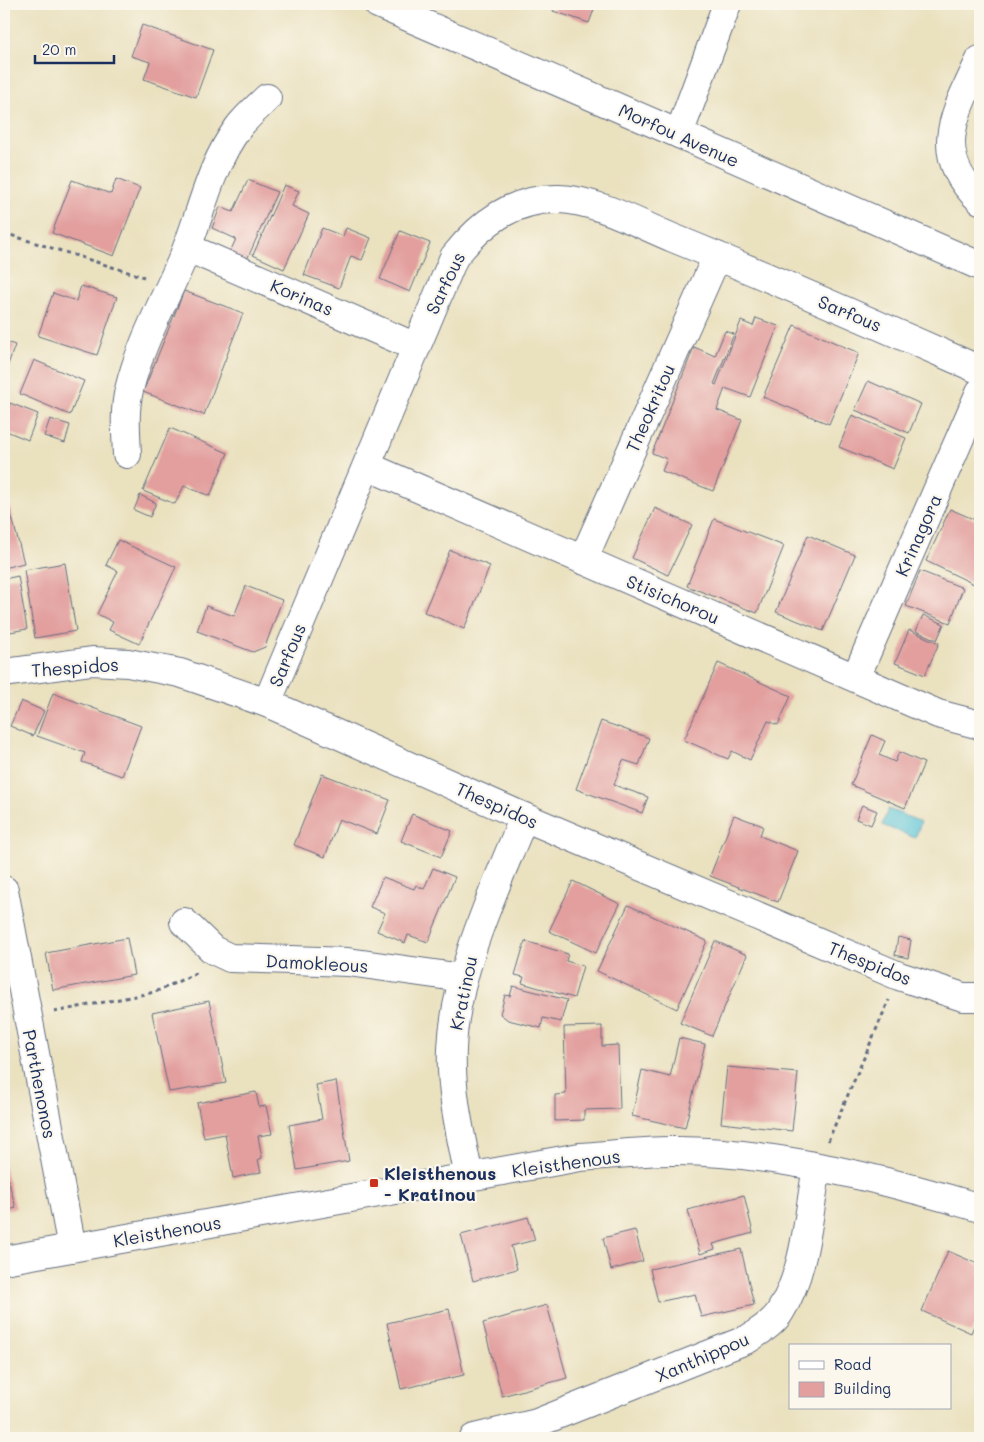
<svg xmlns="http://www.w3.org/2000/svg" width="984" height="1442" font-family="Mali,sans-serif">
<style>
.water{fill:#5bc4d7;stroke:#3b7a9a}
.building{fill:#e29f9e}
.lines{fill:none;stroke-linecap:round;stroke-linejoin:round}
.minor-casing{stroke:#636d80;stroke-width:30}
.tertiary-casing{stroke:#636d80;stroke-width:30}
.path{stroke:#636d80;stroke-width:3;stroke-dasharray:4 4;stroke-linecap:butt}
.minor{stroke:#fff;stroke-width:28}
.tertiary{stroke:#fff;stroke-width:28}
.poi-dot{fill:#c8321e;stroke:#fbf7ec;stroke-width:2}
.labels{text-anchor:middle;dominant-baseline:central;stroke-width:4.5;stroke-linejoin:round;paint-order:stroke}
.street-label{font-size:18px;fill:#1b2f5e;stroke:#fbf7ec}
.poi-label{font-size:18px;font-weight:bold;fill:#1b2f5e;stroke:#fbf7ec;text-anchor:start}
</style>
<rect width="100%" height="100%" fill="#fbf7ec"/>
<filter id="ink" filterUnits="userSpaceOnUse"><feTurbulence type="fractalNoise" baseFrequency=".02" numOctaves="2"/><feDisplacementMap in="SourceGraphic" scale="10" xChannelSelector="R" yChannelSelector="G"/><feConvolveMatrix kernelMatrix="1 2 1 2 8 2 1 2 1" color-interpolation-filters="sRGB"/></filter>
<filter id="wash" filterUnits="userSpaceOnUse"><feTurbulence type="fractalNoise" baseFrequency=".0096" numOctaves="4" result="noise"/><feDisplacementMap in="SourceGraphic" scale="20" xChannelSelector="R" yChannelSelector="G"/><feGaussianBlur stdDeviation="1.12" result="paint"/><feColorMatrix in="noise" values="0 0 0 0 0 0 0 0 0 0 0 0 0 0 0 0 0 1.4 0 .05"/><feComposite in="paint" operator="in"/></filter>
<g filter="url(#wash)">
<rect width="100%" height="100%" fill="#eae1bf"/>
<polygon class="water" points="888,809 921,822 915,838 882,825"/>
<g id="blocks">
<g class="building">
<polygon points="555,4 596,4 589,23 553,11"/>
<polygon points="142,25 213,50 196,97 144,79 150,62 131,56"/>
<polygon points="116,179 140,188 114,256 52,233 72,180 111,194"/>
<polygon points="248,180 277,192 246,262 229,254 236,239 212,228 220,207 233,212"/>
<polygon points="284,185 299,191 292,206 309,214 284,269 253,255"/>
<polygon points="322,228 343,236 346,228 371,238 362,260 351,256 339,288 304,275"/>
<polygon points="400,231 430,243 410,292 380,279"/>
<polygon points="81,286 117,297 97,355 38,336 53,293 76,301"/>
<polygon points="184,291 243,313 204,415 143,392"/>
<polygon points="756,318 778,326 750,397 725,388 717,410 742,420 713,491 662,471 667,459 652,453 694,347 715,356 725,331 734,334 714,384 716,385 741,321 753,326"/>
<polygon points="794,325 859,353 829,424 763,397"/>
<polygon points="4,341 15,345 4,376"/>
<polygon points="34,360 84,381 70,415 20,394"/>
<polygon points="868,381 921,404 909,433 855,410"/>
<polygon points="10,403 38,414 28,440 4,430 4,420"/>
<polygon points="852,415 906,438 893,469 839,447"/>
<polygon points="50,419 70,425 65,443 44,436"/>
<polygon points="170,428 228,453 210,496 184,486 175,504 143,491"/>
<polygon points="4,487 24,563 4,568"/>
<polygon points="140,495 156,503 150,517 134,510"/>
<polygon points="655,508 692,525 668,575 632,558"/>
<polygon points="950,509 980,522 980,587 926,561"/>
<polygon points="714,519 784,546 757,613 687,586"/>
<polygon points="808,535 855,555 823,631 776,612"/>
<polygon points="118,540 176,567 139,644 109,630 113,622 97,614 118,571 106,565"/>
<polygon points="450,550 490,566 464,629 424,612"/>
<polygon points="65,563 76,631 35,638 24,570"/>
<polygon points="920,571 963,588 950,623 906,606"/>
<polygon points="18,576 27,629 4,633 4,579"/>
<polygon points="246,586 282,600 265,647 253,652 197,631 206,606 234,616"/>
<polygon points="923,615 944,624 937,640 916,631"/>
<polygon points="909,630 939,643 925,675 895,663"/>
<polygon points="718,663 791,696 778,725 768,721 750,760 732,751 728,759 684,740"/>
<polygon points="53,693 141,726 122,776 82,762 85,753 37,736"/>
<polygon points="21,701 44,711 33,736 10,726"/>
<polygon points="601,721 649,738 639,765 623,760 614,785 648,797 642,813 576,789"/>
<polygon points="872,735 885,741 879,755 895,762 899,752 924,763 905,808 851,785"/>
<polygon points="322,774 390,800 377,834 339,819 325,857 294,845"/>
<polygon points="862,805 877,811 871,825 856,819"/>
<polygon points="412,814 452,831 441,857 401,841"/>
<polygon points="734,815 763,826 760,836 798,851 778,902 710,876"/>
<polygon points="433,868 455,877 428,942 408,935 405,943 377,931 385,913 370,907 383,877 414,889 416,885 424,889"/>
<polygon points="573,881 620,904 596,953 549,931"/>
<polygon points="628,905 707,941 677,1009 597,971"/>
<polygon points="898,937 911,940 908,958 895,955"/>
<polygon points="127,938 134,975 53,990 46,953"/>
<polygon points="525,941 568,954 566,961 583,966 574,998 522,983 524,977 515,975"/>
<polygon points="715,941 747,955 712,1036 680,1023"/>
<polygon points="513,986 567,1000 561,1022 543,1018 541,1028 508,1020 500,1014 505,995 510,996"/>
<polygon points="209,1001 226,1083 169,1092 152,1013"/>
<polygon points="602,1026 602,1046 618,1045 620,1109 584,1110 584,1120 555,1121 555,1095 566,1094 564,1027"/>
<polygon points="679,1038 705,1044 685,1128 632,1116 642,1070 670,1077"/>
<polygon points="727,1067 798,1073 792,1131 721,1123"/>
<polygon points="336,1081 349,1161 297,1170 289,1125 322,1119 316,1085"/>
<polygon points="256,1092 259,1107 266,1106 272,1134 258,1136 262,1158 258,1160 261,1172 233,1178 225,1134 204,1138 197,1103"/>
<polygon points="4,1166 16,1208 4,1211"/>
<polygon points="744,1195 753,1233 713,1244 715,1249 700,1254 688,1210"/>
<polygon points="528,1217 535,1240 511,1246 517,1269 473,1281 461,1235"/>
<polygon points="635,1230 643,1261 611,1270 603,1238"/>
<polygon points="741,1249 754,1305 701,1317 695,1294 658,1302 650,1269"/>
<polygon points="948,1251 980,1265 980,1312 971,1333 922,1311"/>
<polygon points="547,1305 567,1378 502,1396 483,1323"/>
<polygon points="449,1309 464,1375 401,1389 387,1323"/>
</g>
</g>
</g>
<g filter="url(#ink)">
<use href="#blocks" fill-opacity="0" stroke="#636d80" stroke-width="1"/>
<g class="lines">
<g class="minor-casing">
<g id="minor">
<polyline points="378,4 679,134"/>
<path d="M980,60C956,112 929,153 980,200"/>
<polyline points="188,248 416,347"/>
<path d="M127,454C126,433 124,410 129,390C139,347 164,301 182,260C201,216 209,167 238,128C246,117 258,107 267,98"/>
<polyline points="367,466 938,714 980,725"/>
<polyline points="583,560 717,256"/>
<polyline points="4,673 92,661 128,663 180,673 267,703 524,817 899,976 963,997 980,997"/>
<polyline points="856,677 980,392"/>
<path d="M267,703L454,257C481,223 513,198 559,199C596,200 639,224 673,238C777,280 878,325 980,370"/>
<polyline points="4,890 72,1248"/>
<polyline points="184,922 213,950 230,958 348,962 463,978"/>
<path d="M469,1177C461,1136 450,1092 452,1049C455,971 495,889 524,817"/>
<path d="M4,1260L580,1157C610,1155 641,1151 671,1151C768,1150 888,1180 980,1208"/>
<path d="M474,1438L537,1423L748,1339C758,1332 773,1324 780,1312C806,1271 808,1215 817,1168"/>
</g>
</g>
<g class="tertiary-casing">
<polyline id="tertiary" points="727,4 679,134 980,266"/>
</g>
<g class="path">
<polyline points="4,233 144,277"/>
<polyline points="54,1012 155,992 199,972"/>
<polyline points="828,1141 889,1000"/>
</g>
<use href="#minor" class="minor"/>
<use href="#tertiary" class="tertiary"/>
</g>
</g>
<rect class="poi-dot" x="369" y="1178" width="10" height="10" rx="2.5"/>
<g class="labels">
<g class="street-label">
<text transform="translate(679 135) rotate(24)">Morfou Avenue</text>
<text transform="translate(445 283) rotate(-64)">Sarfous</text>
<text transform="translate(302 297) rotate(23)">Korinas</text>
<text transform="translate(850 313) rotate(23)">Sarfous</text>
<text transform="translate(650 408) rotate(-66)">Theokritou</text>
<text transform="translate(918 535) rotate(-66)">Krinagora</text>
<text transform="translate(673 599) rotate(23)">Stisichorou</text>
<text transform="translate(287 655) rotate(-67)">Sarfous</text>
<text transform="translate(75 667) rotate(-4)">Thespidos</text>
<text transform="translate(497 805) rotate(24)">Thespidos</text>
<text transform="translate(317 963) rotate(3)">Damokleous</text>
<text transform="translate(870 963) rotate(22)">Thespidos</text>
<text transform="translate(463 993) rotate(-78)">Kratinou</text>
<text transform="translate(40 1084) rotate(79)">Parthenonos</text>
<text transform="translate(566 1163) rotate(-8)">Kleisthenous</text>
<text transform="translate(167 1231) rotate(-10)">Kleisthenous</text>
<text transform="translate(702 1357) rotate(-23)">Xanthippou</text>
</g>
<g class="poi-label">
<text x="384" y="1173">Kleisthenous<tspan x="384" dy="21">- Kratinou</tspan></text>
</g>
</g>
<rect width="984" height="1442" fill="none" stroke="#fbf7ec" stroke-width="20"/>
<rect x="789" y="1344" width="162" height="65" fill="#fbf7ec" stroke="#a1a7b3"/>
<rect x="799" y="1361" width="25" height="8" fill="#ffffff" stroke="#a1a7b3"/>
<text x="834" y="1370" font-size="15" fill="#1b2f5e">Road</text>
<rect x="799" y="1382" width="25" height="15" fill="#e29f9e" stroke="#a1a7b3"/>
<text x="834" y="1394" font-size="15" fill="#1b2f5e">Building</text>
<path d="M35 55v8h79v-8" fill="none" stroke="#1b2f5e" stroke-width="2.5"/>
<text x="42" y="55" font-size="15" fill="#1b2f5e" stroke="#fbf7ec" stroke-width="4" paint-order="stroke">20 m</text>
</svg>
